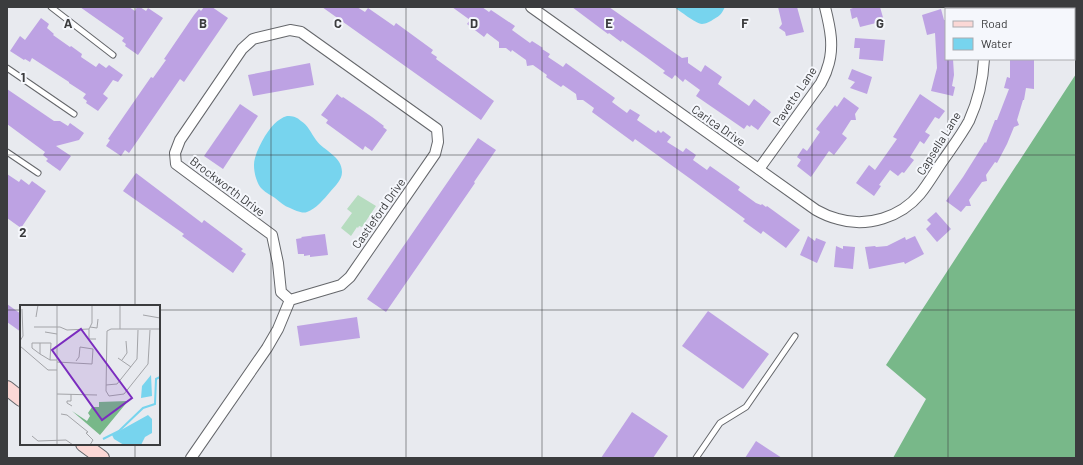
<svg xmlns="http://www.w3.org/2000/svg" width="1083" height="465" font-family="Barlow,sans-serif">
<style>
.green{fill:#b6dcbf}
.forest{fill:#78b889}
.water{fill:#77d4ee}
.building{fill:#bda2e3}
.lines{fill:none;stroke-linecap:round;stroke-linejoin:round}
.lane-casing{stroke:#65676b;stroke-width:7}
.street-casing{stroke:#65676b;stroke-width:12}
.secondary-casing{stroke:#65676b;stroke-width:16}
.lane{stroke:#fff;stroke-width:5}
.street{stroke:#fff;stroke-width:10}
.secondary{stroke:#fbd8d6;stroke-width:14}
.grid{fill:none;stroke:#3b3c3e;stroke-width:1;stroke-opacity:0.55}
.labels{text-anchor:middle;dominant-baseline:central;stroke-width:4;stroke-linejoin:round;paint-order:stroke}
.street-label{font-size:12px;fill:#3b3c3e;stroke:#f5f7fc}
.inset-river{fill:none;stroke:#77d4ee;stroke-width:2}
.inset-road{fill:none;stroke:#a3a4a8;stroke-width:1}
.view{fill:#7b2cbf;fill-opacity:0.15;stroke:#7b2cbf;stroke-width:2}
.inset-edge{fill:none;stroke:#3b3c3e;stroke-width:2}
.grid-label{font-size:13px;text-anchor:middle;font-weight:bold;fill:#3b3c3e;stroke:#f5f7fc;stroke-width:4;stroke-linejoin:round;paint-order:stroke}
</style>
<rect width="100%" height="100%" fill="#e8eaef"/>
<polygon class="green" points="358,195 376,206 362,227 359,226 358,228 357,227 351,236 341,228 352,213 347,209"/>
<polygon class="forest" points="1076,74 1076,458 893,458 926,399 886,365"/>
<g class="water">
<path d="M674,7H725C722,13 720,16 714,19C711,21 706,24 702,24C695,23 680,11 674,7Z"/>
<path d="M287,116C293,116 297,117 301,121C308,125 311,133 316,140C324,151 342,156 342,172C342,180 335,186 330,192C324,199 316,209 307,212C302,214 295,210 290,208C284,206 280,202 275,198C271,195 266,193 262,189C256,183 252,167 255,158C257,150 261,143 265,136C271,127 277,119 287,116Z"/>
</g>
<g class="building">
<polygon points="80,7 129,7 135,11 137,7 140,7 146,11 148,8 163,18 138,55 125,46 126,44 122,41 124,38"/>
<polygon points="204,7 212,7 228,18 184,82 180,79 129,153 125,150 121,156 106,146 110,140 108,139 151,77 153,78 166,60 164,59 194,15 199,9 201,11"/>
<polygon points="322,7 357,7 365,12 368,8 394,26 396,23 433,50 431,53 437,57 436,59 494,101 481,120"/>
<polygon points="452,7 482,7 489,12 491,10 515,26 512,30 530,43 532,41 543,48 542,49 550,54 548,57 563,67 566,63 615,98 612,102 627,113 630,109 640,115 637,120 653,131 656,133 658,130 661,133 663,131 671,137 667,142 683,152 686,148 696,155 693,160 707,170 710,166 740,187 738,190 756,203 761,205 762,204 766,207 767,206 800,230 786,248 763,231 761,234 743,221 745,219 692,180 635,139 633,142 592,112 594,108 583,100 577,100 576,94 563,85 561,87 546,77 547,75 533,65 527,66 526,60 512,50 511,52 506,48 499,48 499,42 487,33 484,37 467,24 470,20"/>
<polygon points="572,7 609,7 682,58 688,57 688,63 701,72 705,65 722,77 718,84 749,106 754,99 771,112 758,130 751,125 750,127 747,125 744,129 696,96 700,90 685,79 683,82 675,75 672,79 663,73 665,71 646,57 622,40 621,42 609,33 608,34"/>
<polygon points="778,7 797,7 804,32 786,36 785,32 779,28 782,24"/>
<polygon points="856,7 880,7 884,21 860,27 857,17 852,19 850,9"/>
<polygon points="941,9 944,20 946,20 946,59 953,59 954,75 952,86 955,87 953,96 931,91 937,68 935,33 927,35 922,15"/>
<polygon points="41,18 49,24 47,28 54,34 53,35 70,47 71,46 82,54 81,57 96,67 99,63 106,68 109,65 123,75 118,82 113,80 103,94 108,98 98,111 86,103 87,101 83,98 86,94 69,83 69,82 32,58 30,62 25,59 24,60 10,51 20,36 25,40"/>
<polygon points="855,38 885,40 883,61 859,59 860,48 854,48"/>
<polygon points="1013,59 1034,59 1034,89 1026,88 1024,100 1023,100 1017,120 1019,125 1014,127 1007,144 997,163 995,162 986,175 987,181 982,182 969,200 971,206 966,206 961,212 946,201 963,177 985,142 986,143 995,120 997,120 1009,89 1004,88 1007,77 1010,78 1010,60 1013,60"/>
<polygon points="310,63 314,85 253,96 248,75"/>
<polygon points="852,69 872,77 867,94 850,88 855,82 848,79"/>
<polygon points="7,89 54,121 60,121 68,126 70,123 84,133 79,140 56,146 71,156 60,171 46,161 48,159 43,155 45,152 7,124"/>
<polygon points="337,94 342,98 343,97 372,117 384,126 383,127 387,130 372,151 365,146 363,150 326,123 328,120 321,115"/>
<polygon points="920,94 945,111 939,119 935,117 925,132 930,135 924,144 920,141 910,157 914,160 904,173 902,172 898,176 890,170 879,185 881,186 874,196 856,183 869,165 875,170 897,139 893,137"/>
<polygon points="844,97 859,108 855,114 856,120 851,120 842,134 847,138 834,155 829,151 811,177 797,166 801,160 797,157 803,148 807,151 820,132 816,129 835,105 837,107"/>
<polygon points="240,104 258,116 223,169 204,156"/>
<polygon points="478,138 496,150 474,182 475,183 386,312 367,299"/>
<polygon points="136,173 202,223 204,220 243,249 241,251 246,254 233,273 182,236 184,234 123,191"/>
<polygon points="7,174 19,182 21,179 29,185 32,181 46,191 21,228 7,218"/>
<polygon points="936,212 951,229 937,242 926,229 931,224 927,220"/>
<polygon points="325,234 328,255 310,257 310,255 304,256 304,254 298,254 296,239 302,238 301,237"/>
<polygon points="808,236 815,241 816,238 826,242 817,263 800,255"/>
<polygon points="915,236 924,254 905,264 904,262 869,269 865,247 875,246 876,247 887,246 905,237 906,240"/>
<polygon points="836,246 843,249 843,246 855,247 853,269 834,267"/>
<polygon points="7,304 21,314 21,332 7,322"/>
<polygon points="708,311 769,354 743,389 682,346"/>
<polygon points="357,317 360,338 300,346 297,326"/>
<polygon points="632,412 668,436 653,458 601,458"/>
<polygon points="756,441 782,458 745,458"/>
</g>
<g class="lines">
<g class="lane-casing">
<g id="lane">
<polyline points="51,7 113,55"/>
<polyline points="7,68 74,114"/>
<polyline points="7,152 38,173"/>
<polyline points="696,458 720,423 746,407 795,336"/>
</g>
</g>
<g class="street-casing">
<g id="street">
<path d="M531,7L816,210C823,214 830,217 838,219C867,228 901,217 920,194C929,183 936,170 944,159C953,146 962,134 969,121C978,101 983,80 984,59"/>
<polyline points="976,7 976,9"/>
<path d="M759,169L821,83C823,78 826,74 827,69C835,48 830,27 825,7"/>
<polyline points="191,458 267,348 278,329 290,300 341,285 350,277 435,154 438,142 437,129 301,32 290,30 253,39 242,49 180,140 175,153 176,164 272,235 278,263 281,292 290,300"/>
</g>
</g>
<g class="secondary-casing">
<g id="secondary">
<polyline points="7,388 21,399"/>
<polyline points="83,444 102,458"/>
</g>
</g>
<use href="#lane" class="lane"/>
<use href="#street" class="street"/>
<use href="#secondary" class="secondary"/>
</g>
<path class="grid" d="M135,7V306M271,7V458M406,7V458M542,7V458M677,7V458M812,7V458M948,7V9M948,59V458M7,155H1076M7,310H21M159,310H1076M135,444V458"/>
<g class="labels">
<g class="street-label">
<text transform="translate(794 96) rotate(-56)">Pavetto Lane</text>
<text transform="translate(719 125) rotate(35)">Carica Drive</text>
<text transform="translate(938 143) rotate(-58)">Capsella Lane</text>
<text transform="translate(228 186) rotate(37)">Brockworth Drive</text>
<text transform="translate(378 213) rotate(-55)">Castleford Drive</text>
</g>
</g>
<g transform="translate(20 305)">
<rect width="140" height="140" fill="#e8eaef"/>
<path d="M108,96L80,130L52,106L67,116L70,111L68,108L72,102H79V97Z" fill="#78b889"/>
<path d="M131,70L132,91L121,93L122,81ZM128,110L132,114V128L125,132L121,140H104L94,134L92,130Z" fill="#77d4ee"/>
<path class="inset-river" d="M83,134L99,126L123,103L135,99L136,74L140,72"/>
<path class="inset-road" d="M37,0V140M123,10L140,13M16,12L18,0M14,22H40L47,25L69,24M70,22L77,23L78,14M69,24L72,18V0M69,24V34H76M100,24V0M130,25L128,59L104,89L89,91L86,86L87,26L91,24H140M25,27L37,29M0,36L3,31L2,4M20,38H12V43L20,49M0,41L28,65H37M98,53L111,62M30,55L20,49V38H31L30,55H37M102,55L107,48L106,36M37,57L72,59L73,44L60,42L59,52L56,56M86,80L97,79L117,54L118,25M37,89L77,90M51,89V96H47V98L52,101M41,109L47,110L68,127L66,128L73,135L70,140M12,131L18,136L46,135L53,140"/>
<path class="view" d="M61,24L112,93L82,115L32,45Z"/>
<rect width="140" height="140" class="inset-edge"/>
</g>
<g class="grid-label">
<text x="68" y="28">A</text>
<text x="203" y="28">B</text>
<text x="338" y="28">C</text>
<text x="474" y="28">D</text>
<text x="609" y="28">E</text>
<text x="745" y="28">F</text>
<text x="880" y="28">G</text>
<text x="23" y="82">1</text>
<text x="23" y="237">2</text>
</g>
<rect width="1083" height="465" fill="none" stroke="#3b3c3e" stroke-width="16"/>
<rect x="945" y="8" width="130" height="52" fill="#f5f7fc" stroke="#abacb0"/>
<rect x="953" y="21" width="20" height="6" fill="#fbd8d6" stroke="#abacb0"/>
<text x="981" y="28" font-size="12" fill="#3b3c3e">Road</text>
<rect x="953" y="38" width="20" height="12" fill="#77d4ee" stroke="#abacb0"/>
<text x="981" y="48" font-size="12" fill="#3b3c3e">Water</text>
</svg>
